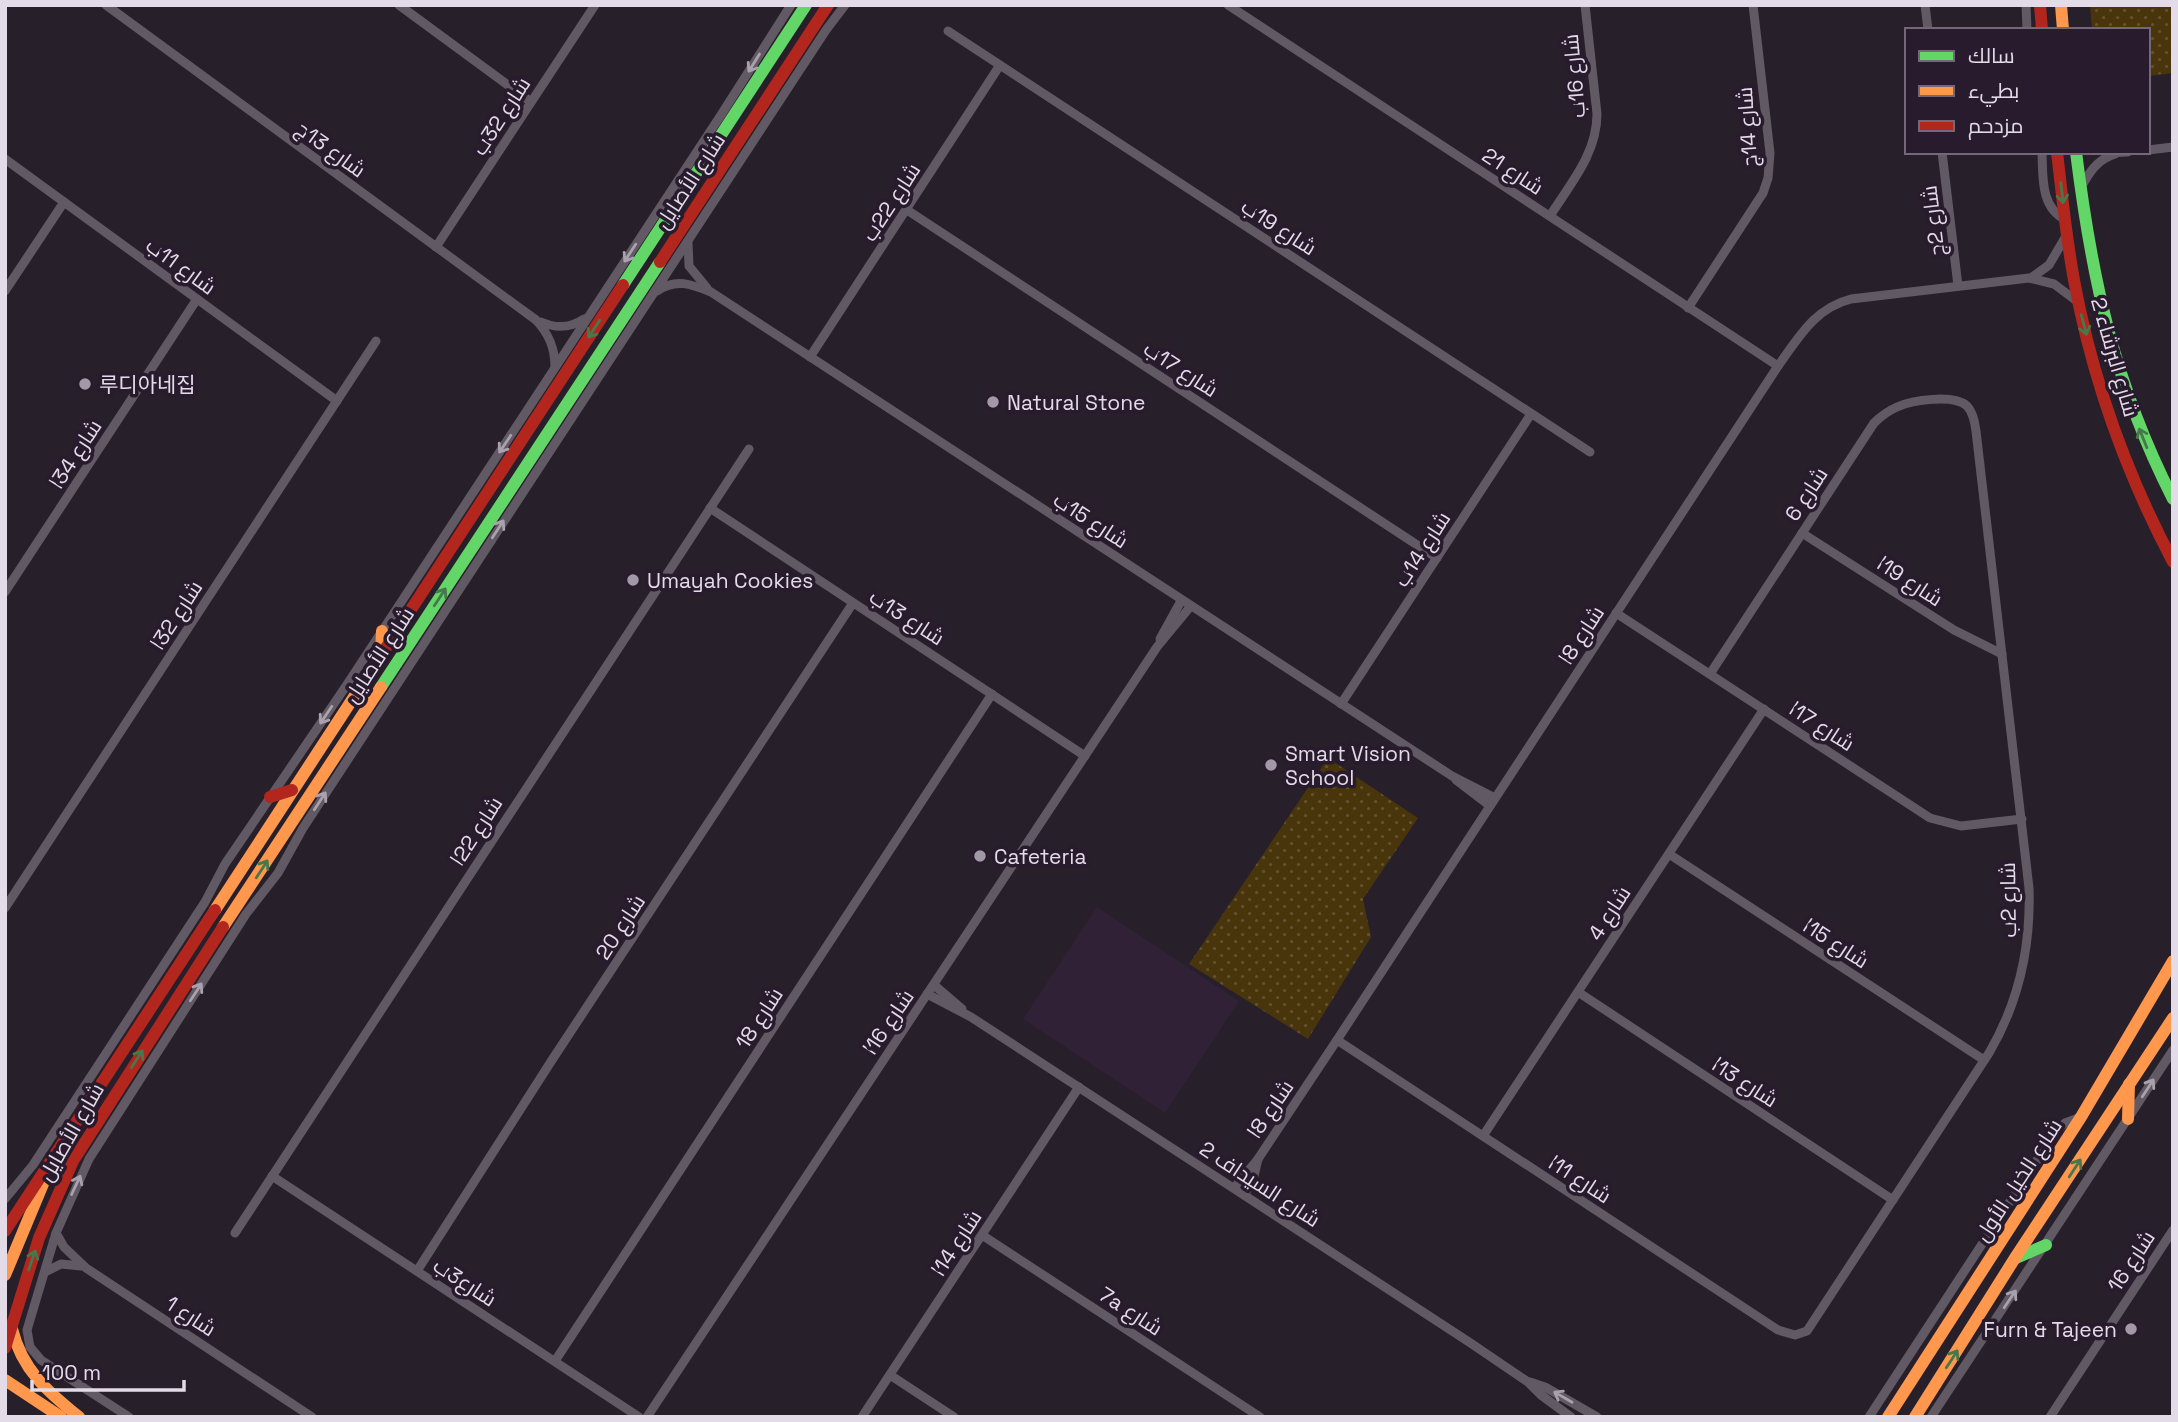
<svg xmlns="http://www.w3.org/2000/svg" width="2178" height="1422" font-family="'Space Grotesk',Cairo,'Noto Sans KR',sans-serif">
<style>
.built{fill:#312137}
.park{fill:url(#park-dots)}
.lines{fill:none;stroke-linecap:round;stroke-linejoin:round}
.street{stroke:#615a64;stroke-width:9}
.fast{stroke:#63d668;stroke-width:12}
.slow{stroke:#ff974d;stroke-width:12}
.jam{stroke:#b3261e;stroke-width:12}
.oneway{stroke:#a9a1ad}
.oneway2{stroke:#46784b}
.poi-dot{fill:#a299a6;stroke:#291b2e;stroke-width:2.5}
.labels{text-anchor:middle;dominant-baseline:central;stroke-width:7;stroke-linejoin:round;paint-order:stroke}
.street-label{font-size:21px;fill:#e4dbe8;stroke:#291b2e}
.poi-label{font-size:21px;fill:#e4dbe8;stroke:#291b2e;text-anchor:start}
</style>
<defs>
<pattern id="park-dots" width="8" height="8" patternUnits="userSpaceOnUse" patternTransform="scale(1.75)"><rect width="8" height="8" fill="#48350c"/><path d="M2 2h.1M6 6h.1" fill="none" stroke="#62522f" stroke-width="1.8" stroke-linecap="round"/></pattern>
</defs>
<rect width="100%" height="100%" fill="#271f2a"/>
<polygon class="built" points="1097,907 1239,1001 1165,1113 1023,1019"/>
<g class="park">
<polygon points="2090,5 2173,5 2173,73 2148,76 2148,30 2092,30"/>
<polygon points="1328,758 1418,818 1363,899 1371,937 1308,1039 1189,964"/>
</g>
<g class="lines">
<g class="street">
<path d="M106,5L536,320C549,334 555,348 555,367"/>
<polyline points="399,5 531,102"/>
<polyline points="1228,5 1778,366"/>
<polyline points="1925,5 1928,30"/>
<polyline points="2026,5 2027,30"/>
<polyline points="948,31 1590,452"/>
<polyline points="2148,150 2173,147"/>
<polyline points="1942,152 1958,286"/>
<path d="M2042,152C2043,176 2040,208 2066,220"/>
<polyline points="2109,153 2128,152"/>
<polyline points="5,159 337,401"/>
<path d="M2080,189C2089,173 2096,160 2115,154"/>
<polyline points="907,210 1437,558"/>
<path d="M1550,216C1570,184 1597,154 1597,114L1585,5"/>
<polyline points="688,243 689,266 707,288"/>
<polyline points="436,247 595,5"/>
<polyline points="2031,278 2049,265 2066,236"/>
<polyline points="5,291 64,202"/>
<path d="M657,291C676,278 691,284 711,292L1452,776L1495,798"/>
<polyline points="1688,308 1763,193 1768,178 1770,153 1753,5"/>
<path d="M541,322C557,329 570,328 584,319"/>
<polyline points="810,357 1000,65"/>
<polyline points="710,508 1085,756"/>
<polyline points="1802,533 1954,630 2002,654"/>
<polyline points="5,592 197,299"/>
<polyline points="1616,613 1930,818 1961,826 2022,819"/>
<polyline points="1160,639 1181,601"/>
<polyline points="1341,704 1531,414"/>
<polyline points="1456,780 1490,806"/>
<polyline points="1669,854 1984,1060"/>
<polyline points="5,908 376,341"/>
<polyline points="934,985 962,1009"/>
<polyline points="1578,992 1893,1200"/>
<polyline points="927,994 971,1017 1469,1342 1528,1382 1541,1395 1571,1417"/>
<path d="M1337,1040L1778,1330L1795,1335L1807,1331L1989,1053C2019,1002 2031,947 2029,888L1976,431C1975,423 1973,412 1967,406C1954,394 1912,400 1897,407C1888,411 1881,416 1874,423L1710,674"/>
<polyline points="1483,1136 1764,709"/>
<polyline points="272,1176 639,1417"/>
<path d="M1234,1188L1258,1159L1337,1040L1778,366C1799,337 1815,308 1851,299L2029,278L2054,284L2078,302"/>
<polyline points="1244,1195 1253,1180 1258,1159"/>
<polyline points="5,1199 33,1165 205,902 225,864 346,686 721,115 791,5"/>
<polyline points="56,1233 64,1247 86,1268 312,1417"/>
<polyline points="235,1233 749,449"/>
<polyline points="982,1235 1260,1417"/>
<polyline points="417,1271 552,1060 853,603"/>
<polyline points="45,1272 61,1264 81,1266"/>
<polyline points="555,1361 992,694"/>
<polyline points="890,1375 954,1417"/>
<polyline points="1530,1382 1545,1387 1597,1417"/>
<polyline points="129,1417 41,1360 30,1347 27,1330 56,1233 89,1159 246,914 278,873 303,828 826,30 845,5"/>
<polyline points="647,1417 1157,647 1190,607"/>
<polyline points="862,1417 1079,1087"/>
<polyline points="1869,1417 2056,1131 2065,1123 2081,1117"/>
<polyline points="1931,1417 2173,1050"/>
<polyline points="2050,1417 2173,1230"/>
</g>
<g class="fast">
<path d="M2076,152C2092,280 2114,383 2173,499"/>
<polyline points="623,285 806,5"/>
<polyline points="381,687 660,262"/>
<polyline points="2016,1258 2046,1245"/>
</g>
<g class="slow">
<polyline points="2061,5 2063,30"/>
<polyline points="381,655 382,631"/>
<polyline points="215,910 365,680"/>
<polyline points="223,927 381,687"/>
<polyline points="2128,1119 2129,1084"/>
<polyline points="5,1275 43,1184"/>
<path d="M12,1329C22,1370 48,1392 79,1417"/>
<polyline points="5,1380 61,1417"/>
<polyline points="1888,1417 2081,1117 2173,961"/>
<polyline points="1915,1417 2015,1258 2173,1018"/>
</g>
<g class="jam">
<polyline points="2040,5 2042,30"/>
<path d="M2057,152C2062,195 2066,237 2074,280C2092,378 2126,473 2173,562"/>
<polyline points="660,262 828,5"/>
<polyline points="365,680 623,285"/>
<polyline points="270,797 292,790"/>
<polyline points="5,1231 215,910"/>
<polyline points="5,1348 39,1238 73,1161 223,927"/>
</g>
</g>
<defs><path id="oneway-shaft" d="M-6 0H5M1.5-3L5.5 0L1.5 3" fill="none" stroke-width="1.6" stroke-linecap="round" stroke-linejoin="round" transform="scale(1.75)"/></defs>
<g class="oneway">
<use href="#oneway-shaft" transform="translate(754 63) rotate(122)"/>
<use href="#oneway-shaft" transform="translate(630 253) rotate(123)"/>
<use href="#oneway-shaft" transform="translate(505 444) rotate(124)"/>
<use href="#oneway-shaft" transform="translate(498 529) rotate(-57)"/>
<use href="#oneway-shaft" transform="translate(326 715) rotate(124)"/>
<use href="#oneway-shaft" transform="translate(320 801) rotate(-57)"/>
<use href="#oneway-shaft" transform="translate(196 992) rotate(-57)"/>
<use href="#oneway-shaft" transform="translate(2148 1088) rotate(-57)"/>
<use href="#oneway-shaft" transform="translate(76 1185) rotate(-65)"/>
<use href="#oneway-shaft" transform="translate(2010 1299) rotate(-56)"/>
<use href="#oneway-shaft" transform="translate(1563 1397) rotate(-150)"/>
</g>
<g class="oneway2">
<use href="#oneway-shaft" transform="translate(2062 193) rotate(83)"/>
<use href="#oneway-shaft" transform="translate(2084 325) rotate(75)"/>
<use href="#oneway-shaft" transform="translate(594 329) rotate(123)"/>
<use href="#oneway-shaft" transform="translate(2143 438) rotate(-112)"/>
<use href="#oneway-shaft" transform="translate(440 597) rotate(-57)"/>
<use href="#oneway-shaft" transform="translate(262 869) rotate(-57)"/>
<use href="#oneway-shaft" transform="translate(137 1059) rotate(-57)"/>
<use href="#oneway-shaft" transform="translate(2075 1168) rotate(-57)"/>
<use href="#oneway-shaft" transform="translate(32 1260) rotate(-71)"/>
<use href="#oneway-shaft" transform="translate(1952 1359) rotate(-57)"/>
</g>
<g class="poi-dot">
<circle cx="85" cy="384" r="7"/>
<circle cx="993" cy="402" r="7"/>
<circle cx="633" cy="580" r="7"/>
<circle cx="1271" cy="765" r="7"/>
<circle cx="980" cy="856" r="7"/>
<circle cx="2131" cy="1329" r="7"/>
</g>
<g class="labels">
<g class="street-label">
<text transform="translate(1574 76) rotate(-95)">شارع 16ب</text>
<text transform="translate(501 116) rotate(-57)">شارع 32ب</text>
<text transform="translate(1747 127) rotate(-94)">شارع 14ج</text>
<text transform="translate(331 149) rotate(36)">شارع 13ج</text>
<text transform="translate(1513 171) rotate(33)">شارع 21</text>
<text transform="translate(690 181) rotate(-57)">شارع الأصايل</text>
<text transform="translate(891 202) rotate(-57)">شارع 22ب</text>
<text transform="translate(1933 221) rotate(-97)">شارع 2ج</text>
<text transform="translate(1279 227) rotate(33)">شارع 19ب</text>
<text transform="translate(181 266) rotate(36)">شارع 11ب</text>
<text transform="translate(2115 357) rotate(74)">شارع البرشاء 2</text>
<text transform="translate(1181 369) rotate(33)">شارع 17ب</text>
<text transform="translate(75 454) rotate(-57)">شارع 34ا</text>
<text transform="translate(1806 494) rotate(-57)">شارع 6</text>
<text transform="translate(1091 520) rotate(33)">شارع 15ب</text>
<text transform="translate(1422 549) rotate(-57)">شارع 14ب</text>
<text transform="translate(1910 581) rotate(33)">شارع 19ا</text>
<text transform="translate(176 615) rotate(-57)">شارع 32ا</text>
<text transform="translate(907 617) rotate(33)">شارع 13ب</text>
<text transform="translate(1581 635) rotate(-57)">شارع 8ا</text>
<text transform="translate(379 655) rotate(-57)">شارع الأصايل</text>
<text transform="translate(1822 726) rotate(33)">شارع 17ا</text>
<text transform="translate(476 831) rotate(-57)">شارع 22ا</text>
<text transform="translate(2008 900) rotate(-91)">شارع 2ب</text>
<text transform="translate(1609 913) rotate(-57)">شارع 4</text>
<text transform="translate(620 927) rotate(-57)">شارع 20</text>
<text transform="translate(1836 943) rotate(33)">شارع 15ا</text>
<text transform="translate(759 1018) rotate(-57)">شارع 18</text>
<text transform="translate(888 1022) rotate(-56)">شارع 16ا</text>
<text transform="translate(1745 1082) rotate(33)">شارع 13ا</text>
<text transform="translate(1270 1109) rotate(-56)">شارع 8ا</text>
<text transform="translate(71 1132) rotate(-60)">شارع الأصايل</text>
<text transform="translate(1580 1179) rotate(33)">شارع 11ا</text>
<text transform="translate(2018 1180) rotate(-57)">شارع الخيل الأول</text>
<text transform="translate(1260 1184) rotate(33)">شارع السيداف 2</text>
<text transform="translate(956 1243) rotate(-57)">شارع 14ا</text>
<text transform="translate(2131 1261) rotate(-57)">شارع 16</text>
<text transform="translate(465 1282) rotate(33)">شارع3ب</text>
<text transform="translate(1131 1311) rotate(33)">7a شارع</text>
<text transform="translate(191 1316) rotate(33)">شارع 1</text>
</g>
<g class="poi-label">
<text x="99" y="384">루디아네집</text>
<text x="1007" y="402">Natural Stone</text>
<text x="647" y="580">Umayah Cookies</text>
<text x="1285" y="753">Smart Vision<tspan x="1285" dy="24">School</tspan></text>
<text x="994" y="856">Cafeteria</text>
<text x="2117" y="1329" text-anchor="end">Furn &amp; Tajeen</text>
</g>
</g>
<rect width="2178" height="1422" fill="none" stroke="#e4dbe8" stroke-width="14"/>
<rect x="1905" y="28" width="245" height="126" fill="#291b2e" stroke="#746878" stroke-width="2"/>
<rect x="1919" y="51" width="35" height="10" fill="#63d668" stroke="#746878" stroke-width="2"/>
<text x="1968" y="63" font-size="21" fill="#e4dbe8">سالك</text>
<rect x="1919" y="86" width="35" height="10" fill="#ff974d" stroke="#746878" stroke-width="2"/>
<text x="1968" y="98" font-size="21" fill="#e4dbe8">بطيء</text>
<rect x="1919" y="121" width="35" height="10" fill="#b3261e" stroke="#746878" stroke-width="2"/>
<text x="1968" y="133" font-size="21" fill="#e4dbe8">مزدحم</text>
<path d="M32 1380v10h152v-10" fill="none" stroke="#e4dbe8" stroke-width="3.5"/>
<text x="42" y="1380" font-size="21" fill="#e4dbe8" stroke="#291b2e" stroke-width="5" paint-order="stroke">100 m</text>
</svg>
